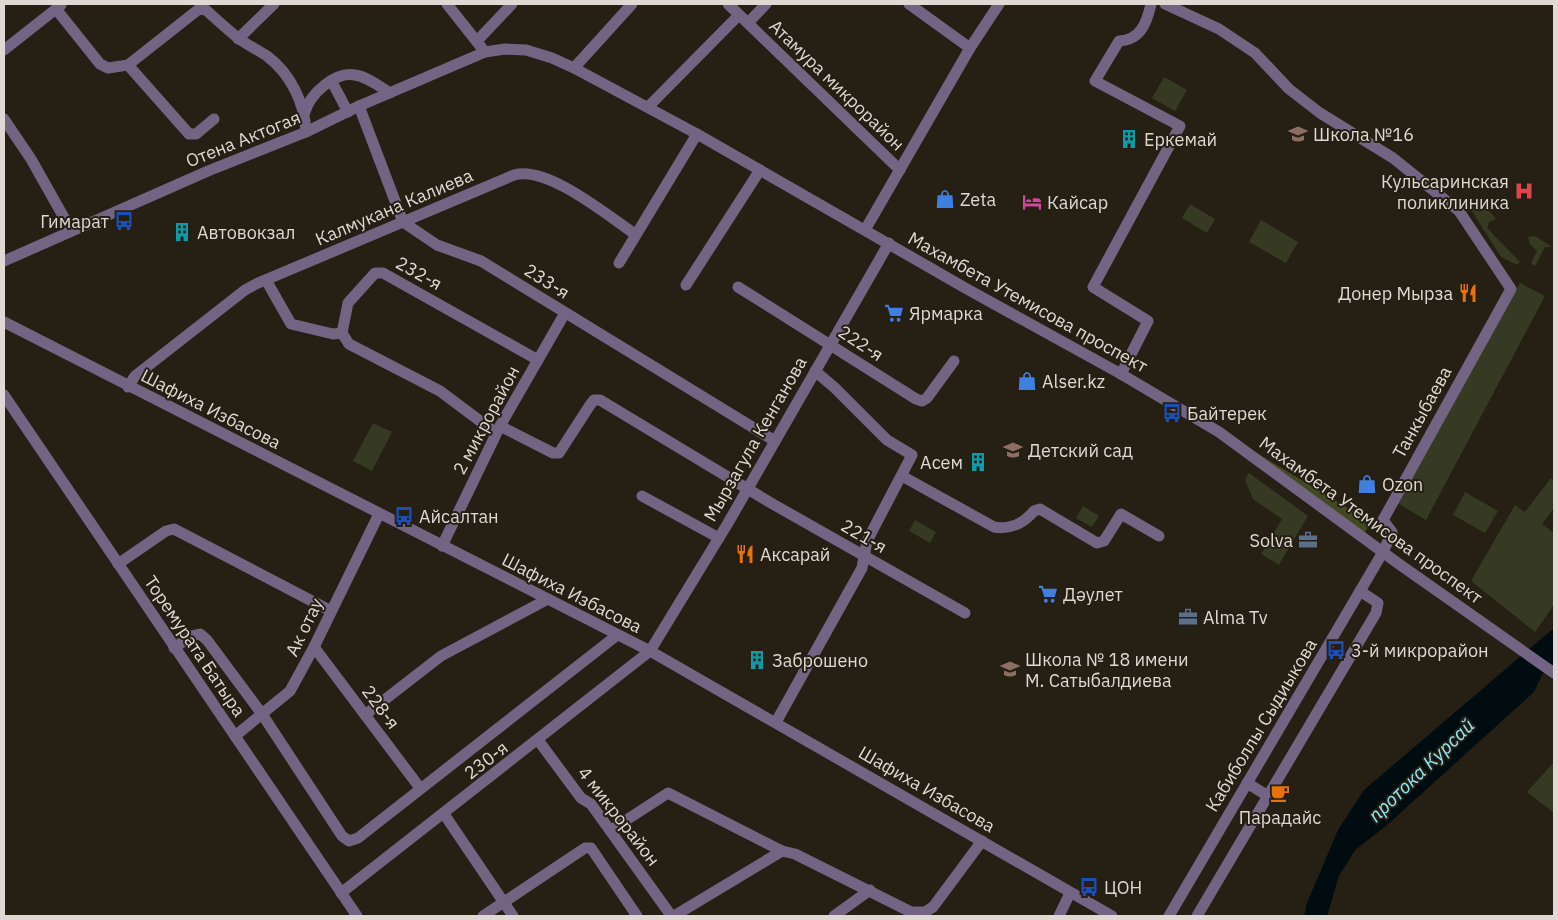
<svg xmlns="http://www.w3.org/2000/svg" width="1558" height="920" font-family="'IBM Plex Sans',sans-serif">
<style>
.green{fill:#363a23}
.forest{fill:#424921}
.water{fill:#000c10}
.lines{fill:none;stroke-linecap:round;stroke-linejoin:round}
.minor{stroke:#746484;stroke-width:11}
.labels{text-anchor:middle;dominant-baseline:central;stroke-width:4;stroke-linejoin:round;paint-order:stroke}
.street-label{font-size:18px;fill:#dedad3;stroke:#251f14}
.poi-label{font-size:18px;fill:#dedad3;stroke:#251f14;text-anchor:start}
.water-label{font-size:19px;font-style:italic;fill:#91ebfe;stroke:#251f14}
</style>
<rect width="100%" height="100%" fill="#251f14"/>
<g class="green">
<polygon points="1164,77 1187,90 1175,111 1152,98"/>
<polygon points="1190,204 1215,219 1207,233 1182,218"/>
<polygon points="1478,205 1490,212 1496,219 1489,222 1487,228 1520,262 1517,265 1501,257 1470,208"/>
<polygon points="1261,220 1298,242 1286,263 1249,242"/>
<polygon points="1535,236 1552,247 1545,247 1535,266 1531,263 1537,251 1530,244 1528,237"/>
<polygon points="1520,283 1545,296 1426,520 1397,503"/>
<polygon points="373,423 392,432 372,471 353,461"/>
<polygon points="1249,473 1308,516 1279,565 1261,554 1282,519 1253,499 1245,480"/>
<polygon points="1551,478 1554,481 1554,508 1542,524 1554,533 1554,605 1535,632 1471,581 1515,505 1525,512"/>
<polygon points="1465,492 1498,511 1485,533 1453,515"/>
<polygon points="1083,506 1099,516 1092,527 1076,518"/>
<polygon points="915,520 936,532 930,543 909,531"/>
<polygon points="1554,762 1554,813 1527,792"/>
</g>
<polygon class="forest" points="1247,447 1371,522 1364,534"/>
<polygon class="water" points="1554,628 1554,664 1542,675 1534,692 1387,825 1355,850 1339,876 1327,916 1304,916 1307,903 1338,830 1364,790"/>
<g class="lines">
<g class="minor">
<polyline points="447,4 485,52"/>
<polyline points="728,4 900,170"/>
<polyline points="909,4 970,48"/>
<polyline points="1165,4 1219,29 1255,53 1289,89 1320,113 1393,158 1459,211 1511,289 1383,520 1392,532 1383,552 1169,916"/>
<path d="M56,9L100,64L108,68L128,65L199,9L206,10C217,20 227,29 238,38C247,45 258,50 267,56C291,74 305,104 306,132"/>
<polyline points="748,23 766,4"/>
<polyline points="238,39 274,4"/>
<polyline points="477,41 512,4"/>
<polyline points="4,50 61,5"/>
<polyline points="128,65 189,134 196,134 214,119"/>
<polyline points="574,68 632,4"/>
<polyline points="332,82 348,112"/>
<polyline points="359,106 403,222 437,245 481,261 775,441"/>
<polyline points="648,107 739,15"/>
<path d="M305,112C310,94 335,71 355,75C368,77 379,86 390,93"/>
<polyline points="4,119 31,159 71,230"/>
<polyline points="865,230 970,48 999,4"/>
<polyline points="4,261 208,171 306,132 359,106 485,52 505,49 526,50 552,58 574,68 697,134 967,289 1121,374 1219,432 1399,564 1554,673"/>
<polyline points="619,263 697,134"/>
<polyline points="266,280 291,324 333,334 342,333"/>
<polyline points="686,285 760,170"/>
<polyline points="738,287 916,399 922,401 927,398 954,361"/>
<polyline points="4,322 650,651 1112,916"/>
<path d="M1121,374L1148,321L1093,287L1180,126L1095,81L1119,41C1141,40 1147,22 1151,4"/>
<path d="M128,387L135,376L245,290L256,284L514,175C547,165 608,216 635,234"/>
<polyline points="4,395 357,916"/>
<polyline points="500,426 553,453 559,453 590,405 594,400 600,400 771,503 965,613"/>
<polyline points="496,433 440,391 349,344 342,333 348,303 375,273 383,273 538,360"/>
<path d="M902,476L994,527C1010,530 1024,523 1034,511L1040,509L1097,543L1104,541L1121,514L1159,536"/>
<polyline points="642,496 719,538"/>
<polyline points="442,546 500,426 565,313"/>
<polyline points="118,564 166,531 174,529 331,611"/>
<polyline points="314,647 420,788"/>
<polyline points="174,648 191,636 200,634 207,640 262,714 342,836 349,841 358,838 616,636"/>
<polyline points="365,715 441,656 548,599"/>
<polyline points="776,722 862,568 867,541 912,455 887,440 835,388 815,371"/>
<polyline points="235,736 290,691 314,647 379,514"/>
<polyline points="538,740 581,798 591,804 670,914 674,916 782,851 795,854 911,912 925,912 933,907 982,841"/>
<polyline points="1247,783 1268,796"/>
<polyline points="444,814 513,916"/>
<polyline points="611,830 668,793 782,851"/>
<polyline points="341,893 650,651 728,523 889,243"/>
<polyline points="483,916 585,848 591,848 637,916"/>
<polyline points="834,916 870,890"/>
<polyline points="1059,916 1070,893"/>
<polyline points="1197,916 1376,613 1378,603 1360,591"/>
</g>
</g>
<defs>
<g id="school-bare" transform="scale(1.5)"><path d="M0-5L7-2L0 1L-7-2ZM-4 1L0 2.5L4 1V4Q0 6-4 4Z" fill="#8d6e63" stroke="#251f14" stroke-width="2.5" paint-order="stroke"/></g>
<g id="building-bare" transform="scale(1.5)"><path d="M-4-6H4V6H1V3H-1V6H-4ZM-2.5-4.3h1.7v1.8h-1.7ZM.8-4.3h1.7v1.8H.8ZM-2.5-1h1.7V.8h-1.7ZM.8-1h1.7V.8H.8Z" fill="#0f9aa8" stroke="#251f14" stroke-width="2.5" paint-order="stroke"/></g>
<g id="hospital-bare" transform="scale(1.5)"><path d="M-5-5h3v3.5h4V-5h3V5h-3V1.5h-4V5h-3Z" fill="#e0444e" stroke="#251f14" stroke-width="2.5" paint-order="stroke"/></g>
<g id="shop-bare" transform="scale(1.5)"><path d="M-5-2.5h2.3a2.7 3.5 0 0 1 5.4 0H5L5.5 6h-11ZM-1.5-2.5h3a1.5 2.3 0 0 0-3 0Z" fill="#3f7fe0" stroke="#251f14" stroke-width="2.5" paint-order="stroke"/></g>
<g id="hotel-bare" transform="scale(1.5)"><path d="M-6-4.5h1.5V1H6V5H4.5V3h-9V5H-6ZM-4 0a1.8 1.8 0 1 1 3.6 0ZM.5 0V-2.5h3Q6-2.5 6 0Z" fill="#d1479c" stroke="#251f14" stroke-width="2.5" paint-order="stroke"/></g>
<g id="bus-bare" transform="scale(1.5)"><path d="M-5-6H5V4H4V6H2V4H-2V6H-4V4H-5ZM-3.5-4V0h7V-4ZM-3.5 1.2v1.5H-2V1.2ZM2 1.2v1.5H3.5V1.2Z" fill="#1a4fb4" stroke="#251f14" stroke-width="2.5" paint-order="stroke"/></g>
<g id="restaurant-bare" transform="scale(1.5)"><path d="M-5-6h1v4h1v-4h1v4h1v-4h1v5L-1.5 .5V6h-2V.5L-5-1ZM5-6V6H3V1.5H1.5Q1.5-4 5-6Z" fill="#e8710a" stroke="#251f14" stroke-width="2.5" paint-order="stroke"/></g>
<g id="supermarket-bare" transform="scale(1.5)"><path d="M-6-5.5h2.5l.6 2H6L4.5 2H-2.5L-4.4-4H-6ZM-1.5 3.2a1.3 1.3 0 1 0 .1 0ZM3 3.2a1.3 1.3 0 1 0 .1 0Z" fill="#3f7fe0" stroke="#251f14" stroke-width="2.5" paint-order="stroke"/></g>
<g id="office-bare" transform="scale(1.5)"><path d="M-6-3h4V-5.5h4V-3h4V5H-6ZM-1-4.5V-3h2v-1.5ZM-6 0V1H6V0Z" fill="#5c6f8a" stroke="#251f14" stroke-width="2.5" paint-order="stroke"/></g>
<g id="cafe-bare" transform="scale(1.5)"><path d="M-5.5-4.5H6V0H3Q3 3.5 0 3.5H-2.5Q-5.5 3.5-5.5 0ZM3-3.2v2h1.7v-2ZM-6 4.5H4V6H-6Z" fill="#e8710a" stroke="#251f14" stroke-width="2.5" paint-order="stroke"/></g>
</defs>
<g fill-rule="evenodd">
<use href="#school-bare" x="1298" y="134"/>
<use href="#building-bare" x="1129" y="139"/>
<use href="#hospital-bare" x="1524" y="191"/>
<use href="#shop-bare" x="945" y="199"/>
<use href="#hotel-bare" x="1032" y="202"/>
<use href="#bus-bare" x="124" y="221"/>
<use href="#building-bare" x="182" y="232"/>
<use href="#restaurant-bare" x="1468" y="293"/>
<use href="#supermarket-bare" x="894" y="313"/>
<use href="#shop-bare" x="1027" y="381"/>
<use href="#bus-bare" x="1172" y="413"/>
<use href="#school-bare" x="1013" y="450"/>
<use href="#building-bare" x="978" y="462"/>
<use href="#shop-bare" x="1367" y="484"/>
<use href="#bus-bare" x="404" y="516"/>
<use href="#office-bare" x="1308" y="540"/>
<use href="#restaurant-bare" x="745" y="554"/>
<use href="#supermarket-bare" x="1048" y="594"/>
<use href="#office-bare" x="1188" y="617"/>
<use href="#bus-bare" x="1336" y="650"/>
<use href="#building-bare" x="757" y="660"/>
<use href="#school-bare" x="1010" y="669"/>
<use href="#cafe-bare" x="1280" y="793"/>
<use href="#bus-bare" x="1089" y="887"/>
</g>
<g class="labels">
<g class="street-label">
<text transform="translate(837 85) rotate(44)">Атамура микрорайон</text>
<text transform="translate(243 139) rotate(-22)">Отена Актогая</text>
<text transform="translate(394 207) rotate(-23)">Калмукана Калиева</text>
<text transform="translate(419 273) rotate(29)">232-я</text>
<text transform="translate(547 281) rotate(32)">233-я</text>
<text transform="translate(1028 302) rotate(29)">Махамбета Утемисова проспект</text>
<text transform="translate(861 343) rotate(33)">222-я</text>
<text transform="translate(211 409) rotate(27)">Шафиха Избасова</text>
<text transform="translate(1422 412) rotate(-61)">Танкыбаева</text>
<text transform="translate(486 420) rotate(-62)">2 микрорайон</text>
<text transform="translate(755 439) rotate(-60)">Мырзагула Кенганова</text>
<text transform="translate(1371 520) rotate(36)">Махамбета Утемисова проспект</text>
<text transform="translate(864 536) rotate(30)">221-я</text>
<text transform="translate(572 593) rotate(27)">Шафиха Избасова</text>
<text transform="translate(304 627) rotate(-64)">Ак отау</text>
<text transform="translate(195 646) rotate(56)">Торемурата Батыра</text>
<text transform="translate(381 707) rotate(53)">228-я</text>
<text transform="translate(1261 725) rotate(-59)">Кабиболлы Сыдиыкова</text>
<text transform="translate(486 760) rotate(-38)">230-я</text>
<text transform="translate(927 789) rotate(30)">Шафиха Избасова</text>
<text transform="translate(619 816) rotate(52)">4 микрорайон</text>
</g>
<g class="poi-label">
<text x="1313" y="134">Школа №16</text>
<text x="1144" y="139">Еркемай</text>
<text x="1509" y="181" text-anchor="end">Кульсаринская<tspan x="1509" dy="21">поликлиника</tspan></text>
<text x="960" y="199">Zeta</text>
<text x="1047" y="202">Кайсар</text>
<text x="109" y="221" text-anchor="end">Гимарат</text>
<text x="197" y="232">Автовокзал</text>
<text x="1453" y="293" text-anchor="end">Донер Мырза</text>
<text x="909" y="313">Ярмарка</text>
<text x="1042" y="381">Alser.kz</text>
<text x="1187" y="413">Байтерек</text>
<text x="1028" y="450">Детский сад</text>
<text x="963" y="462" text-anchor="end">Асем</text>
<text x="1382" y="484">Ozon</text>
<text x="419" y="516">Айсалтан</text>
<text x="1293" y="540" text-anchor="end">Solva</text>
<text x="760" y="554">Аксарай</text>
<text x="1063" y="594">Дәулет</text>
<text x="1203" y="617">Alma Tv</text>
<text x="1351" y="650">3-й микрорайон</text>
<text x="1025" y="659">Школа № 18 имени<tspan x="1025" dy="21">М. Сатыбалдиева</tspan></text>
<text x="772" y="660">Заброшено</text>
<text x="1280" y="817" text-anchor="middle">Парадайс</text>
<text x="1104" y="887">ЦОН</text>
</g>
<g class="water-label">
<text transform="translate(1421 770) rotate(-44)">протока Курсай</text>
</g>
</g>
<rect width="1558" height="920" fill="none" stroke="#dedad3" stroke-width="10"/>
</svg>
